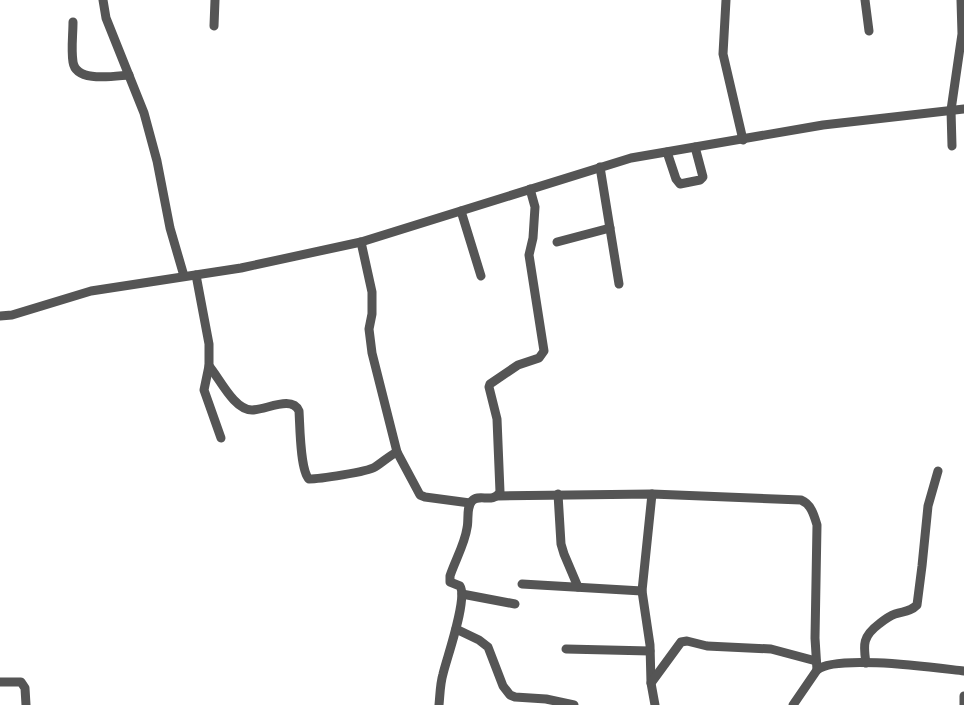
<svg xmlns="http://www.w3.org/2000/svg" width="964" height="705" font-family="Helvetica,sans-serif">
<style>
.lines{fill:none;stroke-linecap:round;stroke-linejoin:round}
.minor{stroke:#555;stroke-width:9}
</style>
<rect width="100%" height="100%" fill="#fff"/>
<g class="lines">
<g class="minor">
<polyline points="103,0 106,18 144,113 157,161 170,228 184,276"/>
<polyline points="726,0 723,54 743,140"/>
<polyline points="865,0 869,31"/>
<path d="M73,22C73,35 71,49 73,62C76,83 114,76 129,75"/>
<polyline points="214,26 215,0"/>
<polyline points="952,146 951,110 962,34 961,0"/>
<polyline points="667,152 676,179 680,184 700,180 703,177 695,147"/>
<polyline points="600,167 619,284"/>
<polyline points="461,211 481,276"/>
<polyline points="361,242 372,292 372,314 369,329 372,353 397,452 420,495 425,497 470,503"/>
<polyline points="557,242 610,228"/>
<polyline points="196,275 209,344 209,366 204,390 221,438"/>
<polyline points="0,316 12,315 91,291 241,268 361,242 631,158 823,125 964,109"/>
<path d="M209,366C220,379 234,410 252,410C266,410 292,395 299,411C300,425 300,470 309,479C319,479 367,472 375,467C383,462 389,456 397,452"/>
<polyline points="558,494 561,544 564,554 578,587"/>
<polyline points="652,494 642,591 650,645 651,683 655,705"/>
<path d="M498,496L652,494L801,500C811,504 814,515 817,525L815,638L817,670"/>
<polyline points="522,584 642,591"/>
<polyline points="462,594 515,604"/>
<polyline points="456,629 479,640 488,647 503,686 510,695 515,697 546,699 574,705"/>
<polyline points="566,649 650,651"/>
<path d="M866,663C863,644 863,636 879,624C884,620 889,616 895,614C904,611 910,612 917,605L922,566L928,506L938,471"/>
<polyline points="0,682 21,682 25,688 26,705"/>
<polyline points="651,683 681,642 687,641 707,646 771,649 816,661"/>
<path d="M439,705C440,695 440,684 443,674C447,657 468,599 460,586L450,582V576C455,561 465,543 467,528C469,520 466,507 472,501C479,493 493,504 500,492L497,419L489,387L490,384L518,365L539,358L544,351L529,255L533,238L535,207L530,189"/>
<path d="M793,705L817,670C836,654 936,668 964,671"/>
<polyline points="964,705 964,696"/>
</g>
</g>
</svg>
